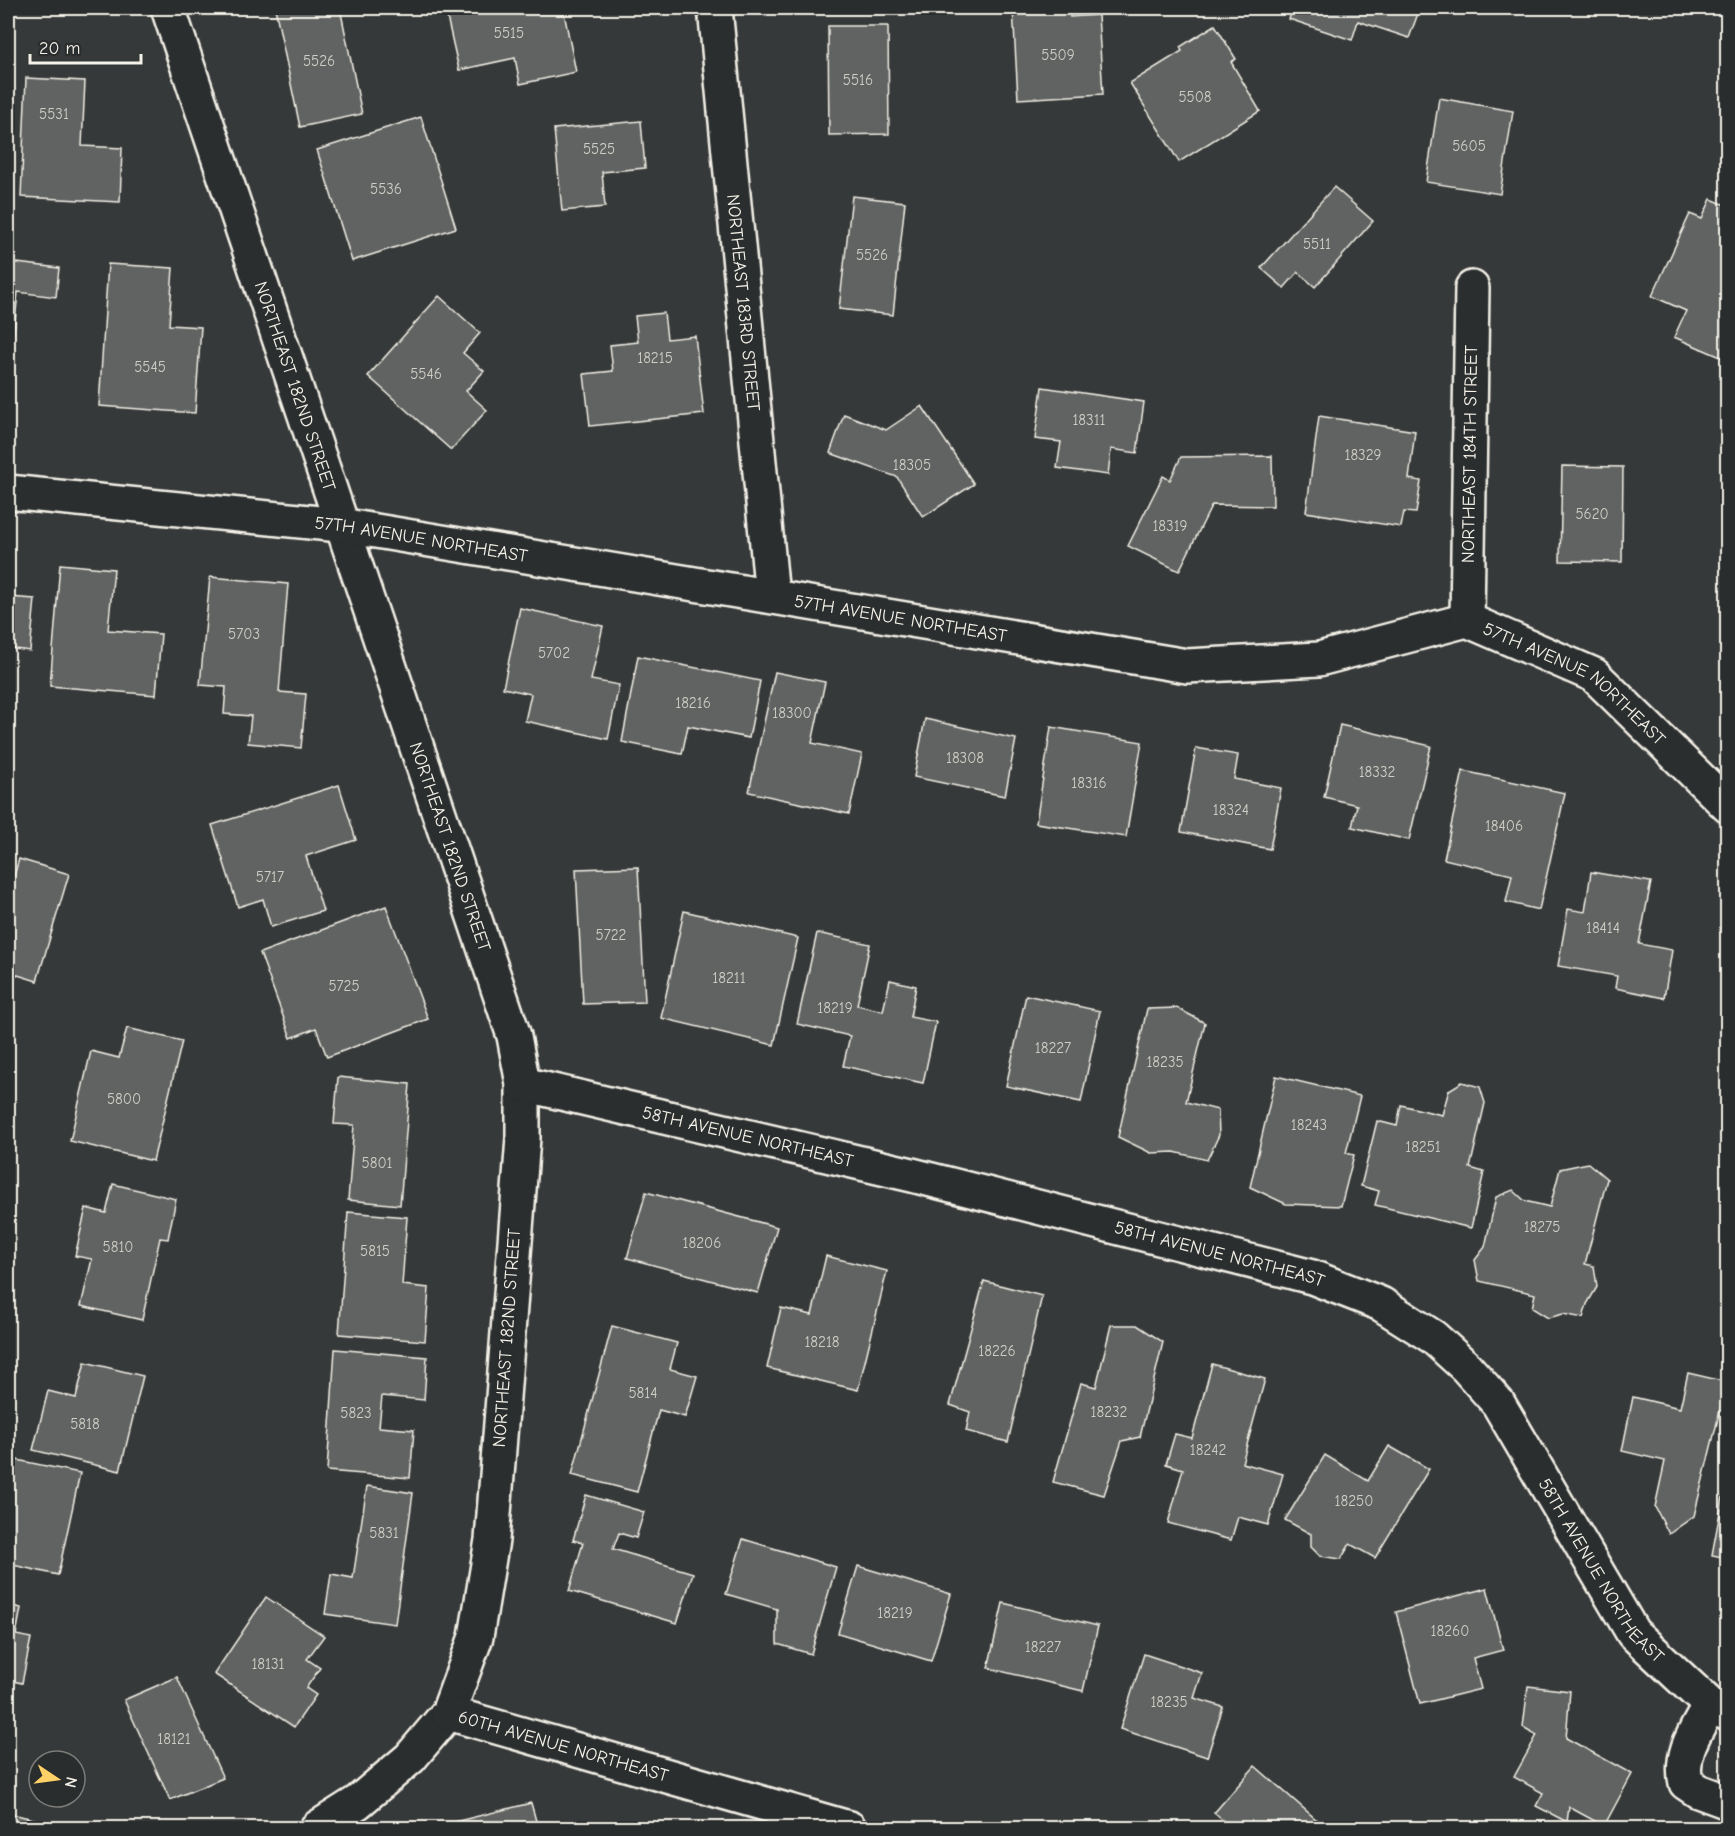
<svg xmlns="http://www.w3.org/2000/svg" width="1735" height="1836" font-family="'Comic Neue',sans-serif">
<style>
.building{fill:#616362;stroke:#f4f1e8;stroke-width:1.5}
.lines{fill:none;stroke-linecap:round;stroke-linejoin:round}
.minor-casing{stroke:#f4f1e8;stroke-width:38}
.minor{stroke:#2a2d2e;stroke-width:33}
.labels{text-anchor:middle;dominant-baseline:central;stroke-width:6;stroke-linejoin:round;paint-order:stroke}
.number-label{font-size:15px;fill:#cfcec6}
.street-label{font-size:18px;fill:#f4f1e8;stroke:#2a2d2e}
</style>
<rect width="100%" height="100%" fill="#363939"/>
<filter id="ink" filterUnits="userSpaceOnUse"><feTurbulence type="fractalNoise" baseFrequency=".0167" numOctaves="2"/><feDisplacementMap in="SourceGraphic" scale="12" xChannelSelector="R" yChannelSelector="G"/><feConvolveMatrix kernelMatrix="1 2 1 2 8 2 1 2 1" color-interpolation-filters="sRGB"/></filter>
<g filter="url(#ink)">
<g class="building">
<polygon points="275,8 340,8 362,114 300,127"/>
<polygon points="445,8 563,8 576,72 520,84 515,58 459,70"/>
<polygon points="1013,8 1070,8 1070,17 1098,15 1103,94 1018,99"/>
<polygon points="1293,8 1420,8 1409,38 1358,21 1352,40 1289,19"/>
<polygon points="1215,25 1236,59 1231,62 1260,111 1179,162 1130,83 1182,51 1180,47"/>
<polygon points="828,26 888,26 889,134 829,135"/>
<polygon points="26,78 85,81 82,146 122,148 120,202 21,197"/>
<polygon points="1439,98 1513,111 1500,194 1426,182"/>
<polygon points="421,117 456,228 352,261 317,150"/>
<polygon points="641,121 645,168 602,172 605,207 562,211 554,129"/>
<polygon points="1334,187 1373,221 1315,287 1298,272 1284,288 1261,268"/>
<polygon points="852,196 905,202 893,315 839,309"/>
<polygon points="1711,199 1728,206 1728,348 1723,358 1674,337 1686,311 1652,296 1690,214 1702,219"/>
<polygon points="8,262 59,268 56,297 18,292 10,372 8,372"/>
<polygon points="108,264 173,268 169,325 201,327 195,413 99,406"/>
<polygon points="439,296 480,333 463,353 484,371 466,391 487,410 451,450 368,376"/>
<polygon points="664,313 667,339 695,336 704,414 590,426 584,374 613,371 610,345 638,342 635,316"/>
<polygon points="1042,387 1144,402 1137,453 1111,449 1108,475 1057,468 1061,442 1035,439"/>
<polygon points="922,406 974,484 923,517 897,477 830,453 844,414 886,430"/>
<polygon points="1319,416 1415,431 1409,479 1421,481 1416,513 1404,512 1401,527 1306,512"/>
<polygon points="1272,456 1273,506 1212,505 1179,571 1128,546 1163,476 1170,480 1181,457"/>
<polygon points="1562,466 1623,467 1622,562 1560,561"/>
<polygon points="60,564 114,569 108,630 161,634 156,695 50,686"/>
<polygon points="210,577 288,584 279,692 306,694 301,748 248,743 251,716 224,714 226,687 200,685"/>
<polygon points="8,597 35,599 30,651 8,648"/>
<polygon points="520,608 603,626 591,680 619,685 608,739 525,721 531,694 503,688"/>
<polygon points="638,656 760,681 749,738 688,726 682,754 622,742"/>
<polygon points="775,672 825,682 812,743 862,754 849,814 749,792"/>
<polygon points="925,719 1016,739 1005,796 914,777"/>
<polygon points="1340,725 1431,746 1409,840 1352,827 1357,805 1324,797"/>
<polygon points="1051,727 1142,742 1126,837 1036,823"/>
<polygon points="1196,748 1238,755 1234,779 1281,788 1270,849 1181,832"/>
<polygon points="1463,771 1565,793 1539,910 1506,902 1512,875 1444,859"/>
<polygon points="339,785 356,840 306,856 323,911 271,927 263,899 238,907 212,825"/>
<polygon points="19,859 69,874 37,981 8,972 8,896"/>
<polygon points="638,867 645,1002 583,1004 576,869"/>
<polygon points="1591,872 1651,882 1639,944 1672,950 1664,998 1615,988 1617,976 1558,966 1568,909 1585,912"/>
<polygon points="386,906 428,1019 327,1057 316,1028 291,1038 260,953"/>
<polygon points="684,911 798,938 774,1045 661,1018"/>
<polygon points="817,933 870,944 857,1005 883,1011 890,980 916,986 910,1017 936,1022 923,1083 843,1066 850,1036 797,1024"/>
<polygon points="1026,995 1100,1011 1081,1102 1006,1086"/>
<polygon points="1177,1008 1205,1023 1186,1102 1218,1110 1219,1135 1207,1160 1174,1152 1151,1153 1118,1137 1147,1009"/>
<polygon points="127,1028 182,1041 153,1161 70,1141 91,1051 119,1058"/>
<polygon points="1276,1076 1360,1096 1346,1153 1354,1155 1341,1206 1286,1204 1250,1187"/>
<polygon points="338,1077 410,1084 400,1205 348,1200 354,1125 334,1124"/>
<polygon points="1462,1082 1480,1087 1485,1103 1470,1168 1484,1172 1471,1228 1375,1205 1379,1191 1361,1186 1377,1121 1397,1126 1401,1105 1442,1115 1449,1090"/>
<polygon points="1588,1163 1607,1179 1585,1264 1594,1266 1597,1287 1587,1304 1583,1318 1563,1314 1548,1318 1532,1308 1535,1294 1479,1281 1475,1260 1485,1247 1496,1197 1513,1190 1525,1201 1550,1207 1560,1169"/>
<polygon points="113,1184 176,1199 168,1239 160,1238 142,1320 81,1306 92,1259 75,1256 86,1208 106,1213"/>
<polygon points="646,1192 777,1227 758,1293 627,1258"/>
<polygon points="348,1212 407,1217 402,1285 429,1288 425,1341 339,1334"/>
<polygon points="826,1256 887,1271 858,1390 767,1368 781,1308 812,1315"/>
<polygon points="984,1281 1042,1296 1008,1442 966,1431 970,1412 950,1405"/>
<polygon points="1111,1325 1137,1325 1163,1342 1140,1437 1122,1441 1104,1495 1053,1482 1081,1383 1096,1387"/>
<polygon points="612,1326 677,1343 670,1369 697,1376 685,1417 659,1410 637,1492 572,1475"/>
<polygon points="335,1349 427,1357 424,1400 382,1396 379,1427 414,1430 410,1478 327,1471"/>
<polygon points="85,1362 143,1376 120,1471 33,1450 48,1391 76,1398"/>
<polygon points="1212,1364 1265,1379 1242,1463 1283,1474 1268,1525 1238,1517 1231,1540 1168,1523 1183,1469 1166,1464 1175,1434 1192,1438"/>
<polygon points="1688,1373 1727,1382 1694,1516 1669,1534 1655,1507 1665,1461 1622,1451 1633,1397 1680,1408"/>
<polygon points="1389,1446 1429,1469 1375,1558 1350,1544 1341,1559 1320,1556 1311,1547 1311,1534 1285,1520 1325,1455 1368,1481"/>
<polygon points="17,1460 80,1473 58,1575 8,1564 8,1506"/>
<polygon points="367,1486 413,1493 395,1624 325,1614 331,1574 353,1578"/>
<polygon points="1724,1491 1728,1492 1728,1558 1712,1555"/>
<polygon points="586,1495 644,1512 636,1538 619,1533 613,1549 693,1573 677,1623 569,1591 583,1543 573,1540"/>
<polygon points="743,1539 836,1567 811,1654 777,1644 777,1609 726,1594"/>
<polygon points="858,1566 951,1594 931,1661 838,1633"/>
<polygon points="1487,1588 1503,1650 1473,1658 1481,1689 1420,1704 1396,1612"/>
<polygon points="266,1597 324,1636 307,1659 320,1668 306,1688 316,1695 294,1727 214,1674"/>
<polygon points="1003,1603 1098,1626 1083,1691 988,1668"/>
<polygon points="8,1605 21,1608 16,1635 31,1638 22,1683 8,1680"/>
<polygon points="1144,1654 1202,1673 1194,1698 1223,1707 1207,1757 1120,1729"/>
<polygon points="177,1677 223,1778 170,1800 124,1700"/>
<polygon points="1528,1686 1570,1691 1566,1738 1632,1774 1604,1826 1569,1807 1567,1822 1536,1806 1543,1793 1514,1777 1537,1735 1523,1727"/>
<polygon points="1255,1766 1326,1828 1232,1828 1214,1813"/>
<polygon points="531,1803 538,1828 451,1828 450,1823"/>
<polygon points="8,1813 46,1822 44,1828 8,1828"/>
</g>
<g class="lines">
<g class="minor-casing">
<g id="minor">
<path id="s1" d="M168,8L514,1036L523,1084V1138L492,1540L476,1637L448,1713L410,1758L358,1802L317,1828"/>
<path id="s2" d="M715,8L772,596"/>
<path id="s3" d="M8,492L340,525L1187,666L1319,659L1467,620L1594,675L1728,806"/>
<path id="s4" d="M1467,620L1472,288"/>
<path id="s5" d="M523,1084L912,1175L1312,1277L1381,1304L1433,1337L1466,1367L1498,1403L1633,1633L1710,1705L1728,1714"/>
<path d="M1710,1705C1696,1731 1679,1753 1686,1783L1698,1791L1728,1802"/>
<path id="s6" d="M448,1713L849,1828"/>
</g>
</g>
<use href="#minor" class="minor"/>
</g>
</g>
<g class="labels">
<g class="number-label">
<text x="509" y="33">5515</text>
<text x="1058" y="55">5509</text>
<text x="319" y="61">5526</text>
<text x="858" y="80">5516</text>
<text x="1195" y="97">5508</text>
<text x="54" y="114">5531</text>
<text x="1469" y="146">5605</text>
<text x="599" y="149">5525</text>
<text x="386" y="189">5536</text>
<text x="1317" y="244">5511</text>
<text x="872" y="255">5526</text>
<text x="655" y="358">18215</text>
<text x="150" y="367">5545</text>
<text x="426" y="374">5546</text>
<text x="1089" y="420">18311</text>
<text x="1363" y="455">18329</text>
<text x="912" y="465">18305</text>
<text x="1592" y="514">5620</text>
<text x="1170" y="526">18319</text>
<text x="244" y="634">5703</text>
<text x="554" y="653">5702</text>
<text x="693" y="703">18216</text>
<text x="792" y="713">18300</text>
<text x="965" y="758">18308</text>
<text x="1377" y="772">18332</text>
<text x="1089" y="783">18316</text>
<text x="1231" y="810">18324</text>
<text x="1504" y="826">18406</text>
<text x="270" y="877">5717</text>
<text x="1603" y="928">18414</text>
<text x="611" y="935">5722</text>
<text x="729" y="978">18211</text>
<text x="344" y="986">5725</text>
<text x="835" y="1008">18219</text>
<text x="1053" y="1048">18227</text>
<text x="1165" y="1062">18235</text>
<text x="124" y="1099">5800</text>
<text x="1309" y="1125">18243</text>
<text x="1423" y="1147">18251</text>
<text x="377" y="1163">5801</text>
<text x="1542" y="1227">18275</text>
<text x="702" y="1243">18206</text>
<text x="118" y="1247">5810</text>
<text x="375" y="1251">5815</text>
<text x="822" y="1342">18218</text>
<text x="997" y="1351">18226</text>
<text x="643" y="1393">5814</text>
<text x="1109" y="1412">18232</text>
<text x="356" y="1413">5823</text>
<text x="85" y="1424">5818</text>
<text x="1208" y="1450">18242</text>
<text x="1354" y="1501">18250</text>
<text x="384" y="1533">5831</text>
<text x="895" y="1613">18219</text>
<text x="1450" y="1631">18260</text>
<text x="1043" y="1647">18227</text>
<text x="268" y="1664">18131</text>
<text x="1169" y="1702">18235</text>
<text x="174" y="1739">18121</text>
</g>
<g class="street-label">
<text stroke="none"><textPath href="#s2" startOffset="296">NORTHEAST 183RD STREET</textPath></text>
<text stroke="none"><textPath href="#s1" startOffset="399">NORTHEAST 182ND STREET</textPath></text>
<text stroke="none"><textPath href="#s4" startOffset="166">NORTHEAST 184TH STREET</textPath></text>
<text stroke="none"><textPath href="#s3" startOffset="416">57TH AVENUE NORTHEAST</textPath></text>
<text stroke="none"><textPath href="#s3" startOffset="902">57TH AVENUE NORTHEAST</textPath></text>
<text stroke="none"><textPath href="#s3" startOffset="1604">57TH AVENUE NORTHEAST</textPath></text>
<text stroke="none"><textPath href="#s1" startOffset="885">NORTHEAST 182ND STREET</textPath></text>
<text stroke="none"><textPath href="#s5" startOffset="231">58TH AVENUE NORTHEAST</textPath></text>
<text stroke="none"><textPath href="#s5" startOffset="717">58TH AVENUE NORTHEAST</textPath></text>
<text transform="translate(507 1338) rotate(-86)">NORTHEAST 182ND STREET</text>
<text stroke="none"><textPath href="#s5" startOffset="1238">58TH AVENUE NORTHEAST</textPath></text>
<text stroke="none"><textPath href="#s6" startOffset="120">60TH AVENUE NORTHEAST</textPath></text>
</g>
</g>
<rect width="1735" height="1836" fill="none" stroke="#2a2d2e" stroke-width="30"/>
<rect x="15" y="15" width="1705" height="1806" fill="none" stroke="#f4f1e8" stroke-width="2" filter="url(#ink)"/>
<g transform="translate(57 1779) rotate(103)"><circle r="28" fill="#2a2d2e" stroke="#7b7b78" stroke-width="1.5"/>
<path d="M0-4.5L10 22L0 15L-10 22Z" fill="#ffd166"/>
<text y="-9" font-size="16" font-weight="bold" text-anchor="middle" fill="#f4f1e8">N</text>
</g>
<path d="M30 54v9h111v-9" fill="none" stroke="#f4f1e8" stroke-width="3"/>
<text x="39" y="54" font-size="18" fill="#f4f1e8" stroke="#2a2d2e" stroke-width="4.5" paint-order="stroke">20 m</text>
</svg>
